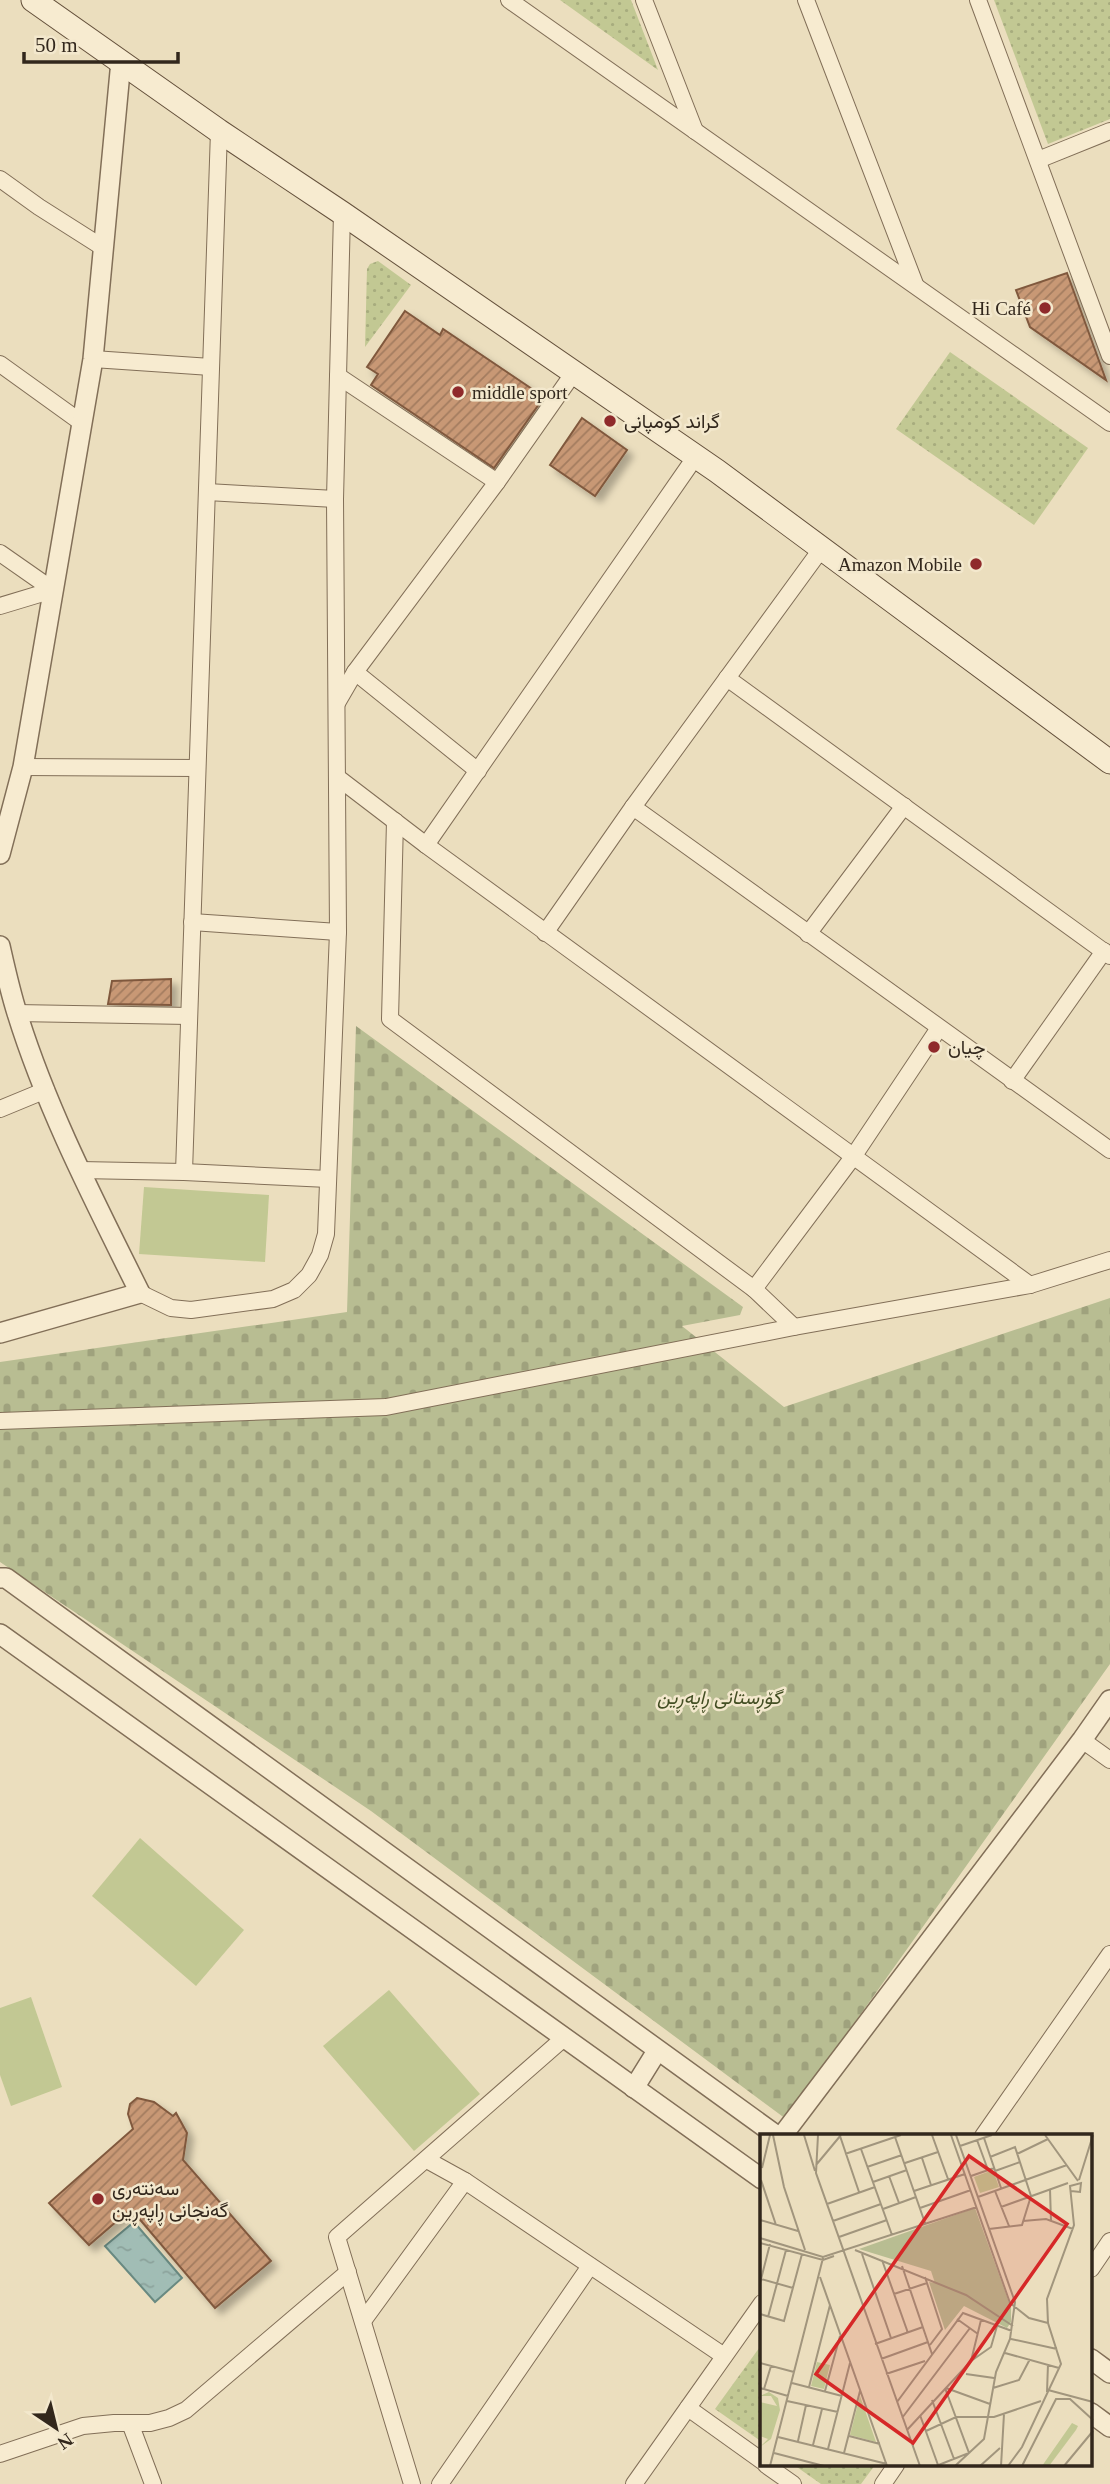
<svg xmlns="http://www.w3.org/2000/svg" width="1110" height="2484" font-family="'Times New Roman',Vazirmatn,serif">
<style>
.green{fill:#c2c893}
.cemetery{fill:url(#cemetery-stones)}
.garden{fill:url(#garden-dots)}
.water{fill:url(#water-ripples);stroke:#698a82;stroke-width:2}
.building{fill:url(#building-hatch);stroke:#80593e;stroke-width:2;filter:url(#shadow)}
.lines{fill:none;stroke-linecap:round;stroke-linejoin:round}
.minor-casing{stroke:#826f58;stroke-width:18}
.tertiary-casing{stroke:#826f58;stroke-width:22}
.secondary-casing{stroke:#64503b;stroke-width:25}
.minor{stroke:#f7ebd0;stroke-width:16}
.tertiary{stroke:#f7ebd0;stroke-width:19}
.secondary{stroke:#f7ebd0;stroke-width:23}
.poi-dot{fill:#8f2a2b;stroke:#f3e8cd;stroke-width:2.5}
.labels{text-anchor:middle;dominant-baseline:central;stroke-width:5;stroke-linejoin:round;paint-order:stroke}
.poi-label{font-size:19px;fill:#32271c;stroke:#f3e8cd;text-anchor:start}
.park-label{font-size:19px;font-style:italic;fill:#434e23;stroke:#f3e8cd}
.inset-road{fill:none;stroke:#a1957d;stroke-width:2}
.view{fill:#d62828;fill-opacity:0.15;stroke:#d62828;stroke-width:3.5}
.inset-edge{fill:none;stroke:#32271c;stroke-width:3.5}
</style>
<defs>
<pattern id="cemetery-stones" width="16" height="16" patternUnits="userSpaceOnUse" patternTransform="scale(1.75)"><rect width="16" height="16" fill="#b8bd92"/><path d="M2 7V4a2 2 0 0 1 4 0v3zM10 15v-3a2 2 0 0 1 4 0v3z" fill="#9fa27d"/></pattern>
<pattern id="garden-dots" width="8" height="8" patternUnits="userSpaceOnUse" patternTransform="scale(1.75)"><rect width="8" height="8" fill="#c2c893"/><path d="M2 2h.1M6 6h.1" fill="none" stroke="#a7ac7e" stroke-width="1.8" stroke-linecap="round"/></pattern>
<pattern id="water-ripples" width="26" height="14" patternUnits="userSpaceOnUse" patternTransform="scale(1.75)"><rect width="26" height="14" fill="#a1bdb5"/><path d="M2 4q2-2 4 0t4 0M15 11q2-2 4 0t4 0" fill="none" stroke="#8ba29b"/></pattern>
<pattern id="building-hatch" width="6" height="6" patternUnits="userSpaceOnUse" patternTransform="scale(1.75)"><rect width="6" height="6" fill="#c89875"/><path d="M-1 1l2-2M0 6l6-6M5 7l2-2" fill="none" stroke="#a37c5f"/></pattern>
<filter id="shadow"><feDropShadow dx="6" dy="6" stdDeviation="3.5" flood-color="#0004"/></filter>
</defs>
<rect width="100%" height="100%" fill="#ebdebe"/>
<g class="green">
<polygon points="144,1187 269,1195 265,1262 139,1254"/>
<polygon points="140,1838 244,1930 196,1986 92,1896"/>
<polygon points="389,1990 480,2094 414,2151 323,2046"/>
<polygon points="31,1997 62,2087 11,2106 0,2075 0,2008"/>
</g>
<polygon class="cemetery" points="356,1026 743,1307 740,1315 682,1326 784,1407 1110,1298 1110,1664 786,2119 371,1811 0,1562 0,1362 347,1312"/>
<g class="garden">
<polygon points="560,0 631,0 658,70"/>
<polygon points="994,0 1110,0 1110,119 1048,144"/>
<polygon points="378,261 411,285 365,347 367,269 370,264"/>
<polygon points="950,352 1088,448 1034,525 896,429"/>
<polygon points="762,2344 762,2442 715,2409"/>
<polygon points="794,2465 793,2465 875,2465 861,2484 821,2484"/>
</g>
<polygon class="water" points="134,2222 182,2278 155,2302 105,2246"/>
<g class="building">
<polygon points="1067,273 1106,380 1030,327 1016,290"/>
<polygon points="405,311 440,335 443,329 544,397 494,468 371,385 378,374 367,367"/>
<polygon points="582,418 627,450 595,496 550,465"/>
<polygon points="171,979 171,1005 108,1004 112,981"/>
<polygon points="137,2098 154,2102 173,2116 176,2113 187,2133 183,2160 271,2261 215,2308 131,2209 89,2245 49,2203 133,2129 128,2114 130,2104"/>
</g>
<g class="lines">
<g class="minor-casing">
<g id="minor">
<polyline points="509,0 1110,423"/>
<polyline points="644,0 695,131"/>
<polyline points="806,0 915,284"/>
<polyline points="978,0 1110,356"/>
<polyline points="1038,160 1110,131"/>
<polyline points="0,179 39,207 102,247"/>
<polyline points="93,359 211,367"/>
<polyline points="0,364 82,423"/>
<polyline points="338,376 497,482"/>
<polyline points="207,492 335,499"/>
<polyline points="0,553 53,590"/>
<polyline points="0,606 53,590"/>
<polyline points="355,672 478,771"/>
<polyline points="727,678 1110,956"/>
<polyline points="337,703 355,672 497,482 575,371"/>
<polyline points="23,767 197,768"/>
<polyline points="337,777 426,845 1030,1285"/>
<polyline points="633,807 1110,1150"/>
<polyline points="395,821 390,1019 754,1289 794,1327"/>
<polyline points="426,845 696,456"/>
<polyline points="192,922 338,932"/>
<polyline points="545,933 633,807 822,548"/>
<polyline points="808,934 904,806"/>
<polyline points="16,1013 189,1016"/>
<polyline points="1012,1081 1104,951"/>
<polyline points="0,1109 46,1090"/>
<polyline points="80,1170 184,1172 328,1179"/>
<polyline points="184,1172 219,131"/>
<polyline points="754,1289 853,1157 939,1028"/>
<polyline points="140,1293 171,1308 191,1310 273,1299 294,1290 309,1275 320,1255 326,1234 338,932 335,499 342,213"/>
<polyline points="0,1421 386,1407 794,1327 1030,1285 1110,1260"/>
<polyline points="1082,1740 1110,1760"/>
<polyline points="983,2136 1110,1954"/>
<polyline points="427,2160 465,2181 724,2356"/>
<polyline points="1091,2269 1110,2241"/>
<polyline points="363,2321 465,2181"/>
<polyline points="688,2408 762,2461"/>
<polyline points="130,2423 153,2484"/>
<polyline points="0,2454 83,2426 114,2423 150,2423 169,2418 186,2410 348,2272"/>
<polyline points="766,2465 793,2484"/>
<polyline points="412,2484 337,2237 564,2038"/>
<polyline points="440,2484 590,2266"/>
<polyline points="634,2484 762,2303"/>
<polyline points="883,2484 896,2465"/>
</g>
</g>
<g class="tertiary-casing">
<g id="tertiary">
<polyline points="0,854 23,767 93,359 121,61"/>
<path d="M0,946C5,968 10,991 17,1013C47,1110 95,1202 140,1293L0,1333"/>
<polyline points="0,1578 6,1578 777,2136"/>
<polyline points="0,1634 762,2179"/>
<polyline points="634,2088 657,2051"/>
<polyline points="782,2136 1082,1740 1110,1700"/>
<polyline points="1091,2359 1110,2373"/>
<polyline points="1091,2413 1110,2427"/>
</g>
</g>
<g class="secondary-casing">
<polyline id="secondary" points="33,0 219,131 342,213 717,471 1110,762"/>
</g>
<use href="#minor" class="minor"/>
<use href="#tertiary" class="tertiary"/>
<use href="#secondary" class="secondary"/>
</g>
<g class="poi-dot">
<circle cx="1045" cy="308" r="7"/>
<circle cx="458" cy="392" r="7"/>
<circle cx="610" cy="421" r="7"/>
<circle cx="976" cy="564" r="7"/>
<circle cx="934" cy="1047" r="7"/>
<circle cx="98" cy="2199" r="7"/>
</g>
<g class="labels">
<g class="poi-label">
<text x="1031" y="308" text-anchor="end">Hi Café</text>
<text x="472" y="392">middle sport</text>
<text x="624" y="421">گراند كومپانى</text>
<text x="962" y="564" text-anchor="end">Amazon Mobile</text>
<text x="948" y="1047">چيان</text>
<text x="112" y="2188">سەنتەری<tspan x="112" dy="22">گەنجانی ڕاپەڕین</tspan></text>
</g>
<g class="park-label">
<text x="719" y="1697">گۆڕستانی ڕاپەڕین</text>
</g>
</g>
<g transform="translate(760 2134)">
<rect width="332" height="332" fill="#ebdebe"/>
<path d="M9,258L18,264L20,276L11,305L0,313L8,305L0,302V268L17,272L11,262H0Z" fill="#c2c893"/>
<path d="M215,74L251,174V188L247,194L204,172L185,196L169,148L175,149L171,137L99,115Z" fill="#b8bd92"/>
<path d="M233,36L239,53L220,59L214,43ZM57,228L70,231L64,255L51,252ZM100,262L116,308L90,301ZM312,289L318,292L316,296L289,332H282Z" fill="#c2c893"/>
<path class="inset-road" d="M13,1L24,53L45,116M44,1L55,37M58,1L56,39L160,332M172,1L188,45M191,1L250,169L269,184L288,189M285,1L318,47M80,2L99,58M135,3L165,89M224,4L241,54M217,6L228,36M200,12L232,1M101,15L132,101M85,20L141,1M257,20L288,5M162,24L171,51M145,29L178,18M56,31L81,1M107,33L142,21M2,34L10,1M235,37L260,28M129,42L139,69M211,42L234,34M1,46L16,91M319,46L333,1M113,48L147,36M290,55L291,87M154,57L205,40M235,57L249,92M218,63L307,31M67,70L115,53M241,73L308,49M160,74L211,56M123,75L156,63M0,86L38,97M73,87L121,70M263,87L286,85L313,95M229,95L262,91L271,62L255,13L230,23M79,103L127,86M0,104L63,123L217,73M0,109L63,126L74,122M95,116L206,161L253,192M102,120L131,204M122,126L148,199M142,132L172,220M60,143L127,332M165,143L182,195L170,211M1,145L33,154M0,149L10,110M134,160L167,149M0,180L24,187L42,120M8,183L26,116M197,185L218,200M251,205L297,215M115,210L163,193M245,219L299,234M121,225L168,208M211,227L231,213L237,192M0,229L34,238M126,240L165,227M206,240L234,244M32,249L82,262M49,253L70,171M0,254L28,262M186,254L230,270M233,254L259,246L270,225M4,255L11,232M288,256L333,268M65,257L80,202M287,258L288,230M172,266L194,325M27,267L78,278M137,268L203,179L252,197M160,281L178,331M142,284L210,194M147,296L211,227L221,186M166,297L196,283H234L281,267M89,302L120,310M18,303L127,330M38,307L46,271M53,311L62,275M68,315L90,229M14,319L64,332M84,319L100,257M10,332L63,124M176,332L209,319L185,254M195,332L224,305L236,238L250,205L255,168L196,1M220,332L240,314M241,332L244,280M248,332L262,313L301,230L288,189L287,165L314,91L310,52L321,49L320,58L311,57M262,332L296,265H310L333,286M304,332L333,297"/>
<path class="view" d="M209,22L307,90L153,309L56,240Z"/>
<rect width="332" height="332" class="inset-edge"/>
</g>
<g transform="translate(56 2428) rotate(145)" stroke="#f3e8cd" stroke-width="5" paint-order="stroke">
<path d="M0-5L12 26L0 18L-12 26Z" fill="#32271c"/>
<text y="-10" font-size="19" font-weight="bold" text-anchor="middle" fill="#32271c">N</text>
</g>
<path d="M24 52v10h154v-10" fill="none" stroke="#32271c" stroke-width="3.5"/>
<text x="35" y="52" font-size="21" fill="#32271c" stroke="#f3e8cd" stroke-width="5" paint-order="stroke">50 m</text>
</svg>
